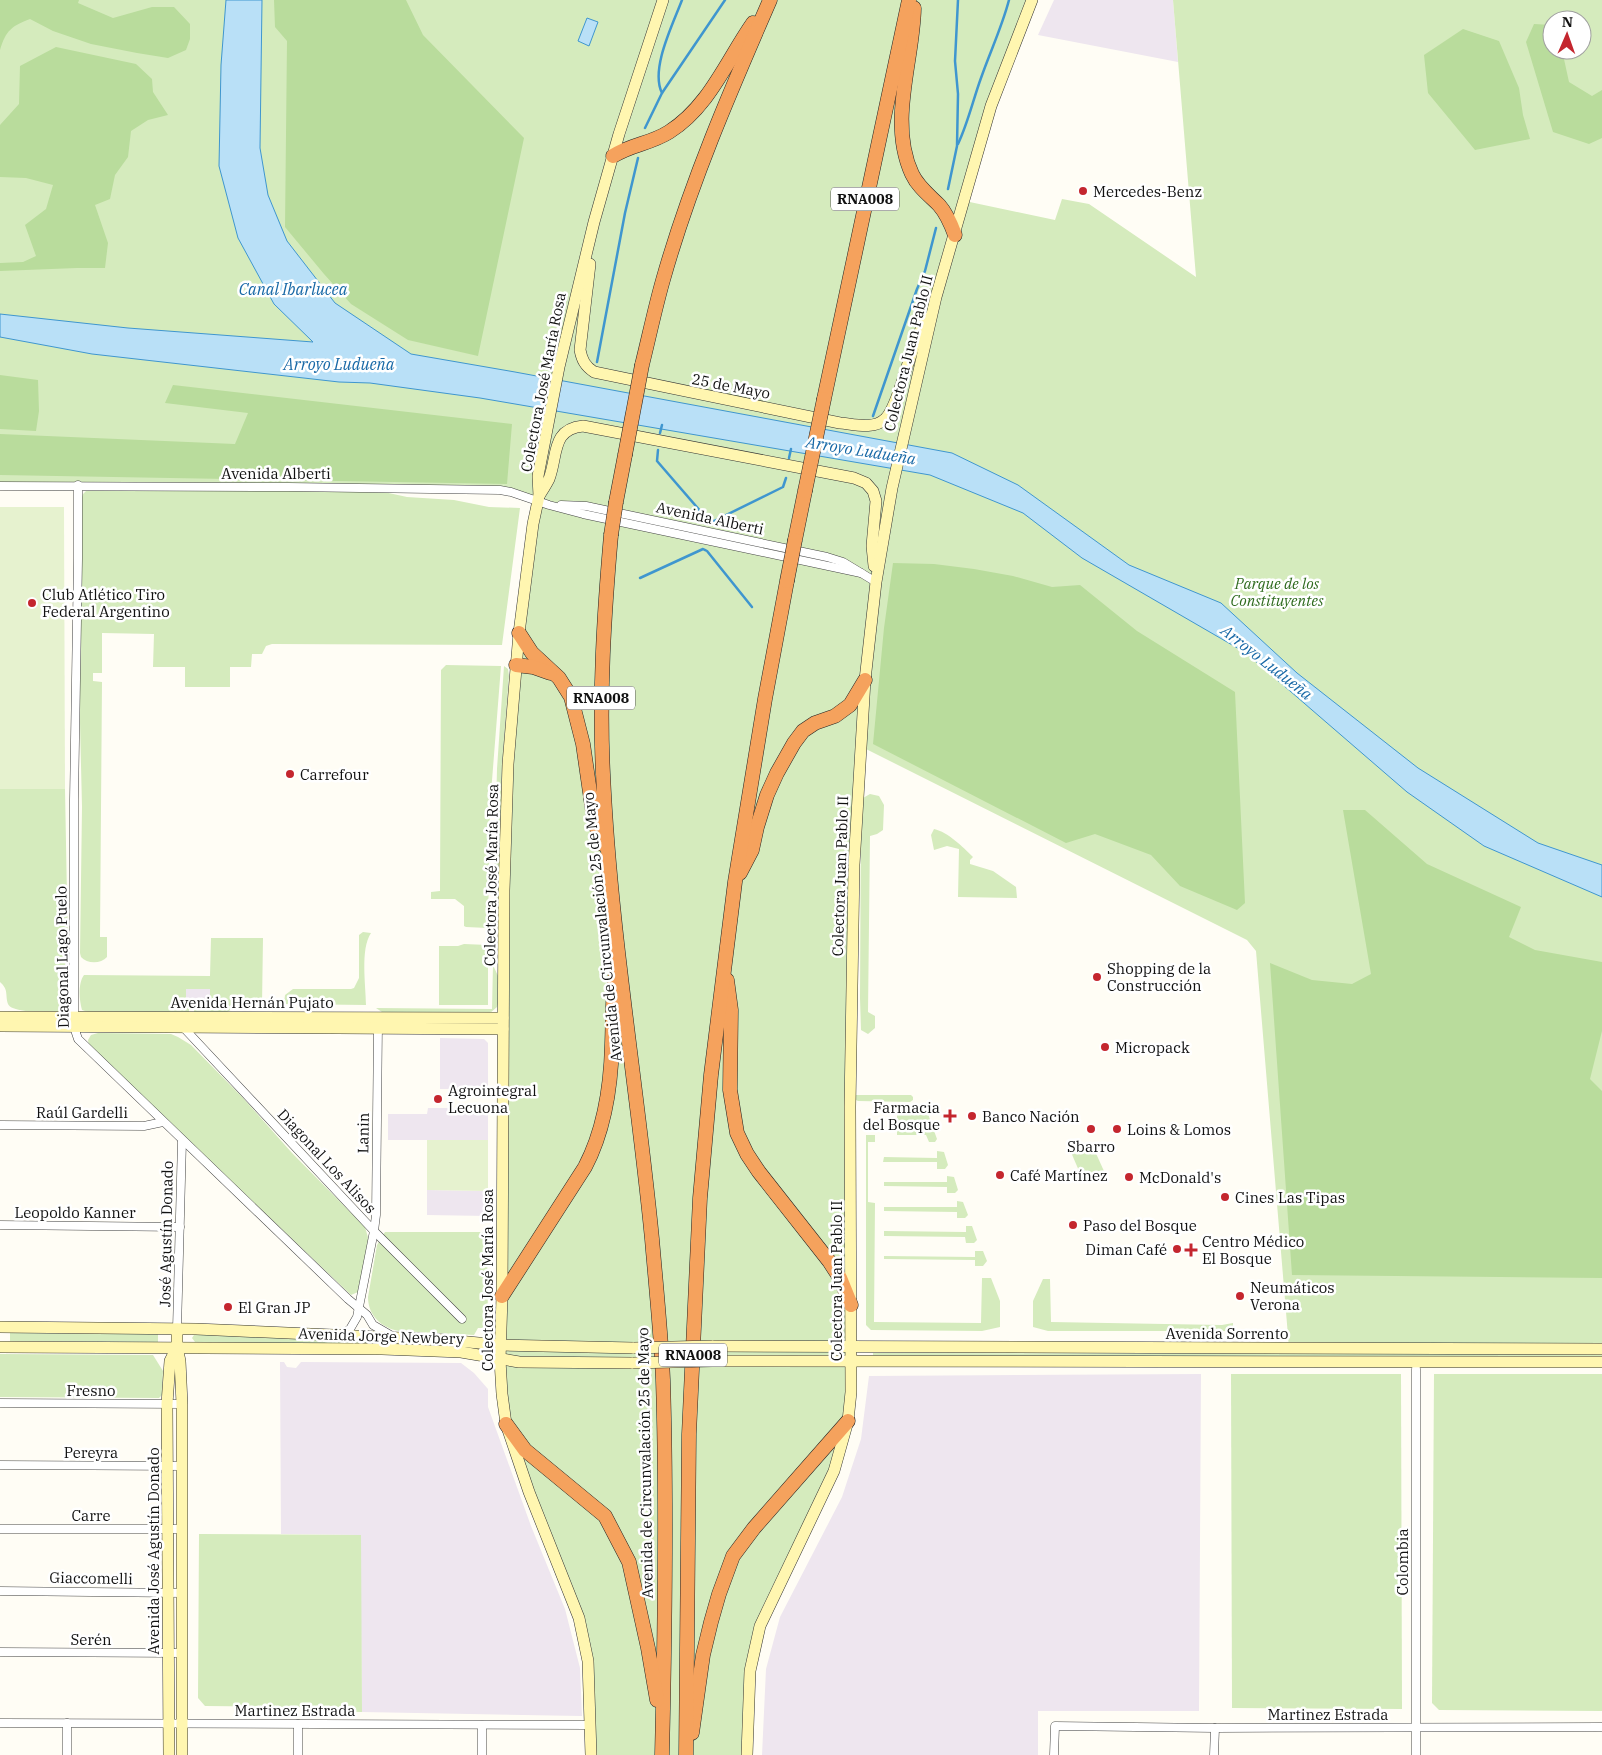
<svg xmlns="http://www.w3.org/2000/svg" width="1602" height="1755" font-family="'IBM Plex Serif',serif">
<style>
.industrial{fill:#eee6ef}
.green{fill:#d5ebbd;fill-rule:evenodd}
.forest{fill:#b9dc9c}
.pitch{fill:#e6f2cf}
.water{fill:#b9e0f7;stroke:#3f96cf}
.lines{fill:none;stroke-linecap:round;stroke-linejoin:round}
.stream{stroke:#3f96cf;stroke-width:2.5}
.street-casing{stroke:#444;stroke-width:9}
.secondary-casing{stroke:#333;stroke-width:12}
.highway-casing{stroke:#222;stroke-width:15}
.street{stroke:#fff;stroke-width:8}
.secondary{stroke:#fff6b0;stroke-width:11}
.highway{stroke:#f5a25d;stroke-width:14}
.secondary-bridge-casing{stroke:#333;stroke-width:12;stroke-linecap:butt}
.highway-bridge-casing{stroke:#222;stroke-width:15;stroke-linecap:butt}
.secondary-bridge{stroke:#fff6b0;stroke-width:11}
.highway-bridge{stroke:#f5a25d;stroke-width:14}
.poi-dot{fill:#c4262e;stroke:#fff;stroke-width:2}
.labels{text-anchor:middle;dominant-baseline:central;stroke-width:5;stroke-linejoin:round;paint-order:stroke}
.shield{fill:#fff;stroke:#585858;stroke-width:1}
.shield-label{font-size:14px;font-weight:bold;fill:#111}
.poi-label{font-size:15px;fill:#111;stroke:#fff;text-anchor:start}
.street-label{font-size:15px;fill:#111;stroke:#fff}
.park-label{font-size:15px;font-style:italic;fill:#2f6b1f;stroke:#fff}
.water-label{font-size:16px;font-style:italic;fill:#1768a6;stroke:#fff}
</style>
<rect width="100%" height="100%" fill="#fffdf5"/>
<g class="industrial">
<polygon points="1054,0 1173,0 1178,62 1038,35"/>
<polygon points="186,989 210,989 210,1005 185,1005"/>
<polygon points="440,1038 484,1039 488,1043 488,1089 440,1089"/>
<polygon points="428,1108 488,1108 488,1140 388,1140 388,1114 427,1114"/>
<polygon points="427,1190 488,1191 488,1216 427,1215"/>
<polygon points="280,1362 284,1362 287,1367 296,1368 301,1362 461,1363 474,1373 488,1389 488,1407 531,1526 565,1609 580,1668 582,1716 362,1712 360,1535 281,1534"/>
<polygon points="1201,1374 1199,1711 1038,1711 1038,1755 762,1755 766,1669 780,1617 842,1497 861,1439 869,1376"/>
</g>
<g class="green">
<path d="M0,0H1032L965,201L1055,220L1062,199L1089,204L1196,277L1173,0H1602V1349L1289,1348L1256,951L1247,940L860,746L851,1392L834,1471L760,1626L747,1755H591L588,1661L529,1492L502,1394L508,764L537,502L511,492L0,486ZM1552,20H1582V50H1552Z"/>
<path d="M107,489L384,492L407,497L454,500L489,507L520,508L502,645L272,644L266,646L262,654H252L251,667H230V687H185V667H153L154,634L102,633V673H93V681L102,682L100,937H107V957C101,964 87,964 81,957L80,953L82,807L79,680L81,500L83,494L86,491Z"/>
<polygon points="446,665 501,666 490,806 488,928 466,927 464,926 464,906 455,899 431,899 431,892 440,891 441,670"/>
<polygon points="504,666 508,669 509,676 502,768 498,927 493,929 497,769"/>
<path d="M0,789H65L69,1007L67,1012C56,1012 12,1014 8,1004C5,995 9,990 0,982Z"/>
<polygon points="870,794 879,796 884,805 883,830 877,834 870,836 868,1012 875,1016 875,1028 868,1034 861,1030 860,998 861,801 863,798"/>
<path d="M934,829C948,832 963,847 973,857L970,860V864L993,871L1016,887L1017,898L958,897L959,849L947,846L934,850L931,835Z"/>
<path d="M363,932L371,933C360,949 366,986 366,1005L284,1004L285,995L293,989H351L354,988L359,978V935Z"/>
<path d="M211,938H263L262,1005L259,1007L234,1008L227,1012H194V1008H189V1012H88L82,1010C79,1000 78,983 84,975L210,976ZM186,989H210V1004L186,1005Z"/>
<polygon points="464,944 488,945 488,1005 439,1005 439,946 458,946"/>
<polygon points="493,965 498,976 498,1004 497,1007 490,1013 382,1012 376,1008 492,1009"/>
<polygon points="98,1033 171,1034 178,1037 191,1045 243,1098 292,1153 365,1227 369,1241 358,1292 351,1295 89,1046 88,1040 91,1035"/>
<polygon points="856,1095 911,1095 913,1097 913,1100 910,1102 858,1101 856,1100"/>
<polygon points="899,1111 925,1111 928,1114 937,1139 935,1142 929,1142 926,1135 897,1135 897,1113"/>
<polygon points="866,1135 875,1135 875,1142 868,1142 868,1202 875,1203 874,1322 981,1323 982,1278 991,1278 1000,1301 1000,1327 982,1331 871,1330 866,1325"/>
<polygon points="1094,1149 1108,1180 1083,1180 1070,1150"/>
<polygon points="937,1151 944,1152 948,1165 945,1169 937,1169 937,1162 883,1162 884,1157 937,1158"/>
<polygon points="947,1176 954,1177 958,1190 955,1193 947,1193 947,1187 884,1186 884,1182 947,1182"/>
<polygon points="957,1201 963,1202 968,1215 965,1218 957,1218 957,1212 884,1211 884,1207 957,1207"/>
<polygon points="966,1226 972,1226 977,1240 974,1243 966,1243 965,1237 884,1236 884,1231 966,1232"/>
<path d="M385,1232H487L488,1328H478L474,1335L399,1331C382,1328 368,1316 368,1297L377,1245Z"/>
<polygon points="975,1251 983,1251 987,1261 983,1266 975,1266 975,1260 884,1259 884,1256 975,1257"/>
<polygon points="1043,1279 1050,1279 1051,1322 1222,1325 1233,1323 1233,1331 1048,1331 1033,1327 1033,1301"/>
<polygon points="10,1333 158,1334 158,1342 10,1341"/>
<polygon points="198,1334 475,1347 475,1351 195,1342 192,1338 194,1335"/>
<polygon points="873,1353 1602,1354 1602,1356 873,1356"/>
<polygon points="0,1354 153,1355 163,1371 162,1395 159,1398 0,1397"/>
<polygon points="1231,1374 1401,1374 1402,1709 1232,1708"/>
<polygon points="1434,1374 1602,1374 1602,1711 1439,1710 1432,1703"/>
<polygon points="199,1534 361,1535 362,1712 303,1711 301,1707 205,1706 198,1698"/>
</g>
<g class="forest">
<path d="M0,0H79L78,3L113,18L152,7H174L190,24V39L186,50L168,58L137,53L91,44L53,31L30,19C12,26 6,30 0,50Z"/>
<polygon points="274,0 406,0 423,35 524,138 478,356 408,340 351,304 324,274 285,227 287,41 275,27"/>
<polygon points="1534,24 1552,25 1552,50 1562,50 1569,82 1592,96 1602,90 1602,138 1589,144 1553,132 1526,42"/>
<polygon points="1463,29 1499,41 1519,88 1523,115 1530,139 1475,150 1428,93 1424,55"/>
<polygon points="56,47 136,64 152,79 153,92 168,115 148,120 131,131 128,157 115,175 110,199 95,205 108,243 105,268 77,268 0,271 0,263 23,262 36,256 25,225 46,209 53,185 26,178 0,177 0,125 19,104 20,66"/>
<polygon points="0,375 38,380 39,411 36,431 0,429"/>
<polygon points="173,385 512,424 507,484 0,475 0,434 235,444 248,413 165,403"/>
<polygon points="893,563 934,564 974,569 1013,576 1052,587 1080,585 1137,631 1235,692 1245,903 1237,910 1180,886 1151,855 1095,834 1066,843 873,744 884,628"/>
<polygon points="1343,810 1365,810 1427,864 1521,907 1509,937 1535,950 1602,962 1602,1031 1590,1079 1602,1091 1602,1278 1292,1275 1270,963 1312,980 1352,984 1371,974"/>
</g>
<g class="pitch">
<polygon points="0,507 64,507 65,789 0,789"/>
<polygon points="427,1140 488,1140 488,1191 427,1190"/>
</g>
<g class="water">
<polygon points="226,0 262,0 260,148 268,195 287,241 335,303 411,354 515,372 952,453 1018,485 1129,565 1221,603 1297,673 1418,768 1538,843 1602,865 1602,897 1484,846 1407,792 1246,653 1082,558 1023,513 930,475 480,398 370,383 339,382 92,354 0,337 0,314 128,328 313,342 274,304 238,238 219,166 221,65"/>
<polygon points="587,18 598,22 589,46 578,41"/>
</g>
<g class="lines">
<g class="stream">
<path d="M662,93C650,69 673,24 682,0"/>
<polyline points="645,128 662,93 725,0"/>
<path d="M958,144C968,123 973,100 981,78C990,52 1002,27 1009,0"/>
<polyline points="948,189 957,146 958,94 955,61 958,0"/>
<polyline points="597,362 625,213 638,158"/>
<polyline points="873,416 917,289 925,271 936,228"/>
<polyline points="660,433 662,425"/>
<polyline points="658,450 657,461 708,520 714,521 783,487 786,478"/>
<polyline points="789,458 791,449"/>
<polyline points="705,550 707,551 752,607"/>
<polyline points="640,578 703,549 705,550"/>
</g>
<g class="street-casing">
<g id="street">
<polyline points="78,485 78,559 74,800 74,1027 78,1039 348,1299 367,1315 373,1325 392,1336"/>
<polyline points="0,486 289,487 500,490 511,492 549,505 583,514 861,573"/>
<polyline points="561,505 586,506 827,557 843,562 876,582"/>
<polyline points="182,1026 374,1231 462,1319"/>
<polyline points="0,1125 144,1126 163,1122"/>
<polyline points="0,1225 180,1227"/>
<polyline points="177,1329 182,1141"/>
<polyline points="340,1336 350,1329 357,1317 374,1231 376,1215 378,1024"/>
<polyline points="1416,1369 1416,1755"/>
<polyline points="0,1403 182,1404"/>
<polyline points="0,1465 182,1466"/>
<polyline points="0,1529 182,1529"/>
<polyline points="0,1591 182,1593"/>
<polyline points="0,1652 182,1653"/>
<polyline points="0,1723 591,1725"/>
<polyline points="298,1724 298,1755"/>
<polyline points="482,1725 482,1755"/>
<polyline points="67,1755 67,1723"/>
<polyline points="1054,1755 1055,1726 1215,1728 1602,1727"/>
<polyline points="1214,1755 1215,1728"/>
</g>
</g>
<g class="secondary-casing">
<g id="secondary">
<path d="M590,264L580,350C582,360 585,366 594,372L840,423C853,424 874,430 885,419C896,409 904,373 910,358C914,345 920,331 926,318"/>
<path d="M539,496C542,491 546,485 549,479C558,456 551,429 583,426L854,478L866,483L873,491L876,501L872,546L874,566"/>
<polyline points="0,1017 503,1018"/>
<polyline points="0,1026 503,1029"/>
<polyline points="0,1327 196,1329 447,1340 500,1345 634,1348"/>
<polyline points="177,1329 177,1347 180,1361 182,1404 182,1755"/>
<polyline points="712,1346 1602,1349"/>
<polyline points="0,1347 382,1349 461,1352 519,1362 633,1363"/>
<polyline points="712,1361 1602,1362"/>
<polyline points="169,1755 167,1404 170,1361 177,1347"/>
<polyline points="591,1755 588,1661 579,1618 529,1492 506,1424 502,1394 500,1360 502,1296 504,890 508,764 519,633 533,524 539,496 538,476 559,367 594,222 619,134 663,0"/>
<polyline points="747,1755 750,1671 760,1626 834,1471 848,1421 851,1392 850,1107 854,865 865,680 876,582 892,488 936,297 991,106 1032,0"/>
</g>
</g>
<g class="highway-casing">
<g id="highway">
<path d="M914,8C913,61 888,122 912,174C918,187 929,195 939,205C947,214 951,224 955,235"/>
<path d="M613,156C632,144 650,144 669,132C709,107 727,60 753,23"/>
<path d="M642,365C649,337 655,308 663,280C690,184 730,92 770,0"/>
<polyline points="824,399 909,0"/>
<polyline points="616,502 625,455"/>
<path d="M611,535C604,615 599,694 603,774C610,930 637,1084 652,1239C656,1286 661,1333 663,1380C667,1505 665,1630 662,1755"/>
<polyline points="795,540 805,491"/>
<polyline points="519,633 532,653 559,678 571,697 583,744 594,820 602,844"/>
<polyline points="516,665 533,667 550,673"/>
<polyline points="740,873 752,850 757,827 767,795 777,773 794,743 803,731 815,723 835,716 850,705 865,680"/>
<polyline points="727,980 731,1010 730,1090 737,1133 747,1154 759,1172 829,1261 840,1278 851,1305"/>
<path d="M502,1296L585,1167C605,1129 611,1087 612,1044C613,1019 612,995 616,971"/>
<polyline points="506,1424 525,1450 605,1516 629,1562 648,1648 657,1700"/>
<polyline points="692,1733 703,1655 711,1622 719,1594 733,1556 754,1528 848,1421"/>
<polyline points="686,1755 689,1434 700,1198 711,1075 735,882 765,699 787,581"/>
</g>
</g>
<use href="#street" class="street"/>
<use href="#secondary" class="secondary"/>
<use href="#highway" class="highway"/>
<g class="secondary-bridge-casing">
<g id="secondary-bridge">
<polyline points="634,1348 712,1346"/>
<polyline points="633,1363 712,1361"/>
</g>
</g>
<g class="highway-bridge-casing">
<g id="highway-bridge">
<polyline points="625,455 642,365"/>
<polyline points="805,491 824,399"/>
<polyline points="611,535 616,502"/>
<polyline points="787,581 795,540"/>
</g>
</g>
<use href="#secondary-bridge" class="secondary-bridge"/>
<use href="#highway-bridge" class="highway-bridge"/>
</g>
<g class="poi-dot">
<circle cx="1083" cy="191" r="5"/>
<circle cx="32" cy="603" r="5"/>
<circle cx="290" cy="774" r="5"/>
<circle cx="1097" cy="977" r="5"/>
<circle cx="1105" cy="1047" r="5"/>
<circle cx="438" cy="1099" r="5"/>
<path d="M947.5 1108.5h5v5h5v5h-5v5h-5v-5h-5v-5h5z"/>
<circle cx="972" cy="1116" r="5"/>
<circle cx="1091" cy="1129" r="5"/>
<circle cx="1117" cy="1129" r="5"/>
<circle cx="1000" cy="1175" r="5"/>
<circle cx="1129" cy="1177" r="5"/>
<circle cx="1225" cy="1197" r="5"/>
<circle cx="1073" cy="1225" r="5"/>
<circle cx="1177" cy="1249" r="5"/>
<path d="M1188.5 1242.5h5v5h5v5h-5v5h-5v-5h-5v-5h5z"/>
<circle cx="1240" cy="1296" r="5"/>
<circle cx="228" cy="1307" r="5"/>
</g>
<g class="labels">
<g class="shield">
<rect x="831" y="187.5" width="68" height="23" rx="4"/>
<rect x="567" y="686.5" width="68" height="23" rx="4"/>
<rect x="659" y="1343.5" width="68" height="23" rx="4"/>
</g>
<g class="shield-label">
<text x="865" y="199">RNA008</text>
<text x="601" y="698">RNA008</text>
<text x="693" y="1355">RNA008</text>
</g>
<g class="poi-label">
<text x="1093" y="191">Mercedes-Benz</text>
<text x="42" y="594">Club Atlético Tiro<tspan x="42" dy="17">Federal Argentino</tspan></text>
<text x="300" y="774">Carrefour</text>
<text x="1107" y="968">Shopping de la<tspan x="1107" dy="17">Construcción</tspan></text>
<text x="1115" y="1047">Micropack</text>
<text x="448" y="1090">Agrointegral<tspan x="448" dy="17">Lecuona</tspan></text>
<text x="940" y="1107" text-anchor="end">Farmacia<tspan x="940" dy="17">del Bosque</tspan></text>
<text x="982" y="1116">Banco Nación</text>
<text x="1127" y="1129">Loins &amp; Lomos</text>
<text x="1091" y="1146" text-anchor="middle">Sbarro</text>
<text x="1010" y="1175">Café Martínez</text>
<text x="1139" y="1177">McDonald's</text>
<text x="1235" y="1197">Cines Las Tipas</text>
<text x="1083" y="1225">Paso del Bosque</text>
<text x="1202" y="1241">Centro Médico<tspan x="1202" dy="17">El Bosque</tspan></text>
<text x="1167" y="1249" text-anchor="end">Diman Café</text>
<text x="1250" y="1287">Neumáticos<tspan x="1250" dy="17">Verona</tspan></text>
<text x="238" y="1307">El Gran JP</text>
</g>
<g class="street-label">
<text transform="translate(908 353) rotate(-76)">Colectora Juan Pablo II</text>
<text transform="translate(543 382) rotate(-79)">Colectora José María Rosa</text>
<text transform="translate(731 386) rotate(11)">25 de Mayo</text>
<text x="276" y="473">Avenida Alberti</text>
<text transform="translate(710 518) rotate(12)">Avenida Alberti</text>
<text transform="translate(491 875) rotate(-89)">Colectora José María Rosa</text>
<text transform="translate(840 876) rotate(-88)">Colectora Juan Pablo II</text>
<text transform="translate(602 927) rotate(-96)">Avenida de Circunvalación 25 de Mayo</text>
<text transform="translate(62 957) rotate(-91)">Diagonal Lago Puelo</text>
<text x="252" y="1002">Avenida Hernán Pujato</text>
<text x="82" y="1112">Raúl Gardelli</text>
<text transform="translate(363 1133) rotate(-89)">Lanin</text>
<text transform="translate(327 1161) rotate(47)">Diagonal Los Alisos</text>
<text x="75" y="1212">Leopoldo Kanner</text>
<text transform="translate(166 1234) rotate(-89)">José Agustín Donado</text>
<text transform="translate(487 1280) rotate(-90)">Colectora José María Rosa</text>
<text transform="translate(836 1281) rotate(-90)">Colectora Juan Pablo II</text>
<text x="1227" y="1333">Avenida Sorrento</text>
<text transform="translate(381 1336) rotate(2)">Avenida Jorge Newbery</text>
<text x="91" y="1390">Fresno</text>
<text x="91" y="1452">Pereyra</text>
<text transform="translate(645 1463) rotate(-91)">Avenida de Circunvalación 25 de Mayo</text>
<text x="91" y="1515">Carre</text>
<text transform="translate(153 1551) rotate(-90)">Avenida José Agustín Donado</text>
<text transform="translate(1402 1562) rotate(-90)">Colombia</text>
<text transform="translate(91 1578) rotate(1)">Giaccomelli</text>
<text x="91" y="1639">Serén</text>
<text x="295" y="1710">Martinez Estrada</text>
<text x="1328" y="1714">Martinez Estrada</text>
</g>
<g class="park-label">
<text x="1277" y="583">Parque de los<tspan x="1277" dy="17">Constituyentes</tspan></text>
</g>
<g class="water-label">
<text x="293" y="289">Canal Ibarlucea</text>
<text x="339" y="364">Arroyo Ludueña</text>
<text transform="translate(861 450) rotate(9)">Arroyo Ludueña</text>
<text transform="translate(1267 662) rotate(38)">Arroyo Ludueña</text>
</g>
</g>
<g transform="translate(1567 35) rotate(2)"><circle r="24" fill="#ffffff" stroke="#a0a0a0"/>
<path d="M0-4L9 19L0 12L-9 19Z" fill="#c4262e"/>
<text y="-8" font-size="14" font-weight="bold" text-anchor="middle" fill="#111111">N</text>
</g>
</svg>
